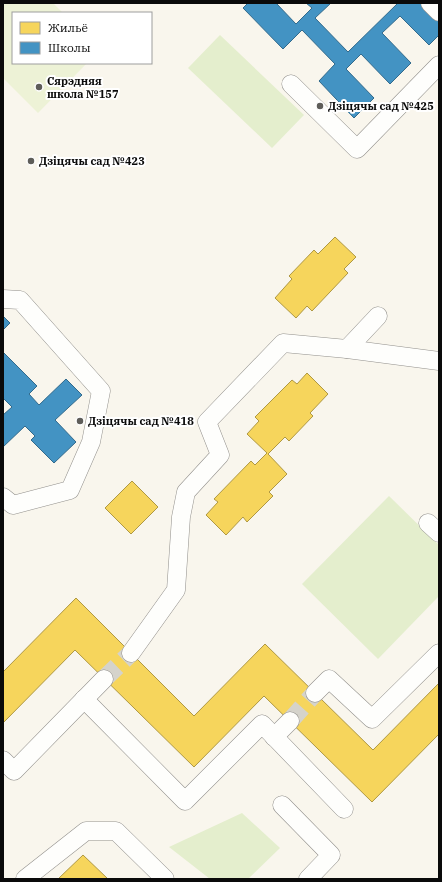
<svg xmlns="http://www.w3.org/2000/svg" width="442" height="882" font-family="'IBM Plex Serif',serif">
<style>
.green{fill:#e4eecd}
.pitch{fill:#edf2d6}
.homes{fill:#f6d55c;stroke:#af9843}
.schools{fill:#4393c3;stroke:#326a8c}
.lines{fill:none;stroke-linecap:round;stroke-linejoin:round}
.minor-tunnel{stroke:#d5d3cb;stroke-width:18;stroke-dasharray:18 9;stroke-linecap:butt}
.minor-casing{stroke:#92908c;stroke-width:19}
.minor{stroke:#fefefc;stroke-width:18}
.poi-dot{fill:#5e5d59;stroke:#fff;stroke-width:1.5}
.labels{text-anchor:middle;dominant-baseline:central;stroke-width:4;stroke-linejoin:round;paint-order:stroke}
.poi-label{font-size:11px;font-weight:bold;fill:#0a0a0a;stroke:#fff;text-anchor:start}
</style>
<rect width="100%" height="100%" fill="#f9f6ed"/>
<g class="green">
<polygon points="220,35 304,115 272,148 188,68"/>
<polygon points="389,496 439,545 439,596 378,659 302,584"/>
<polygon points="242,813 280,848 248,879 210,879 169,847"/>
</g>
<polygon class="pitch" points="3,3 53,3 63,13 13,13 13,63 87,63 38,113 3,78"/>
<g class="homes">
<polygon points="335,237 356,257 344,269 348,273 312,311 307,306 296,318 275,298 292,279 289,276 314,250 318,254"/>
<polygon points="307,373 328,394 310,413 313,416 289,441 285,437 268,454 287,474 269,492 273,496 247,522 243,517 226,535 206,515 218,502 214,499 251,461 255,465 267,453 247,434 259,421 255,417 292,380 297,384"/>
<polygon points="132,481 158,507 131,534 105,508"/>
<polygon points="76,598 194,716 265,644 373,750 439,683 439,734 372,802 264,696 194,767 75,650 3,723 3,672"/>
<polygon points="83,855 108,879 58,879"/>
</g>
<g class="schools">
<polygon points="248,3 276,3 296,24 312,8 306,3 331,3 315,18 348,52 398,3 425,3 439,18 439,35 429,45 400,16 382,33 411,63 390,84 361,54 346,69 374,98 354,118 319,81 335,64 302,30 283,49 243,8"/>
<polygon points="3,316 10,323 3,330"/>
<polygon points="3,352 37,386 29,394 39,405 66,379 82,395 55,420 76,442 54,463 31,440 35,436 25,426 3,447 3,415 12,407 3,398"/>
</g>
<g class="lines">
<g class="minor-tunnel">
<polyline points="104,679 131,653"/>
<polyline points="290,721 315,693"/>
</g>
<g class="minor-casing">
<g id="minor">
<polyline points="430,3 439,12"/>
<polyline points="291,84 357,149 439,65"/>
<polyline points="3,299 20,300 101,391 91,442 70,490 13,505 3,497"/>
<polyline points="347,349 378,316"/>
<polyline points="428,523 439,533"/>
<polyline points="131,653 176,590 181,517 186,492 220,455 207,422 283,343 347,349 439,361"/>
<polyline points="315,693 329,679 372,719 439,653"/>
<polyline points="84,699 185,801 262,724 344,809"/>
<polyline points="274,737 290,721"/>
<polyline points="3,760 14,771 104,679"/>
<polyline points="282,805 331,855 308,879"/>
<polyline points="25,879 86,831 116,831 165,879"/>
</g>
</g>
<use href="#minor" class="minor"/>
</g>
<g class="poi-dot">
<circle cx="39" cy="87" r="4"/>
<circle cx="320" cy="106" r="4"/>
<circle cx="31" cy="161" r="4"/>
<circle cx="80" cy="421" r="4"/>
</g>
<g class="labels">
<g class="poi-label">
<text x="47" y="81">Сярэдняя<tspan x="47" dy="13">школа №157</tspan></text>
<text x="328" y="106">Дзіцячы сад №425</text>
<text x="39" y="161">Дзіцячы сад №423</text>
<text x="88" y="421">Дзіцячы сад №418</text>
</g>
</g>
<rect width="442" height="882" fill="none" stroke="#0a0a0a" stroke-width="8"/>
<rect x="12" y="12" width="140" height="52" fill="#ffffff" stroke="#9d9d9d"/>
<rect x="20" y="22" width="20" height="12" fill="#f6d55c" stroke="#9d9d9d"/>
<text x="48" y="32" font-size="12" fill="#0a0a0a">Жильё</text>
<rect x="20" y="42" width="20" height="12" fill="#4393c3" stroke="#9d9d9d"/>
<text x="48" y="52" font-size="12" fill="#0a0a0a">Школы</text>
</svg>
